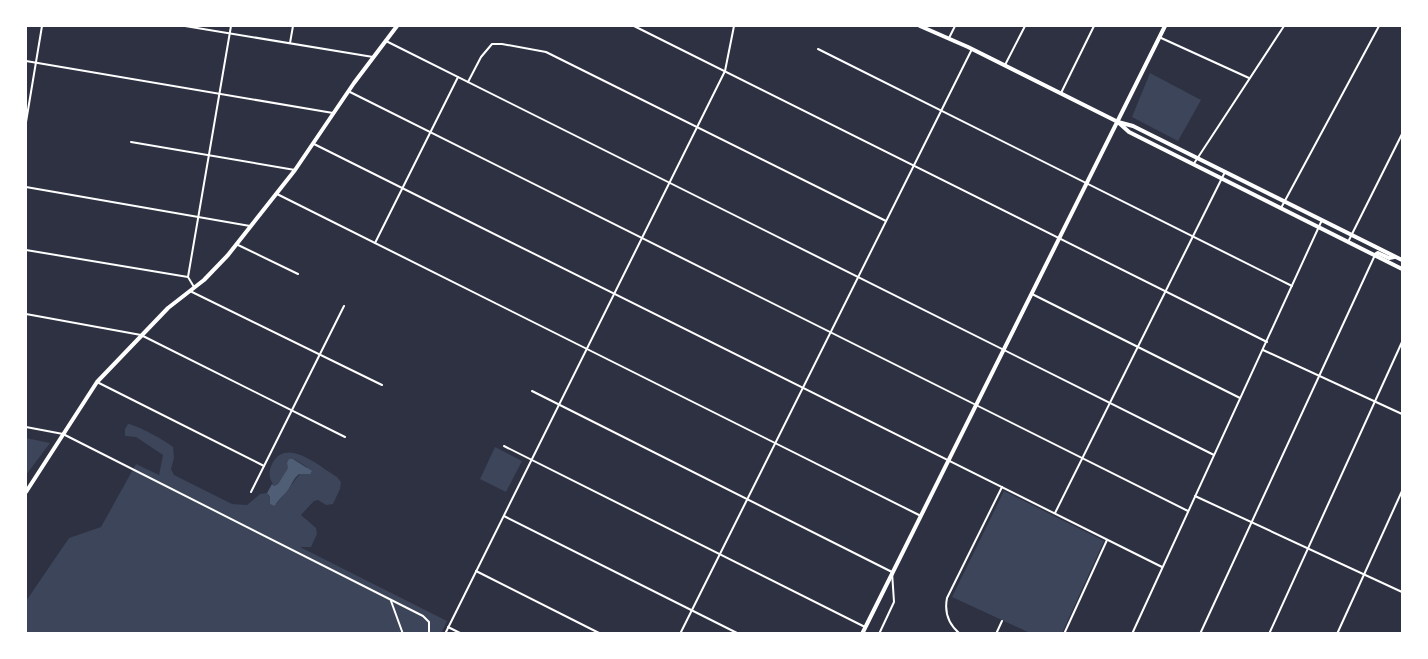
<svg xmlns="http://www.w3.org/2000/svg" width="1428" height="659" font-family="'PT Sans Narrow',sans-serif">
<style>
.green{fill:#3c4559}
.water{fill:#4f5d75}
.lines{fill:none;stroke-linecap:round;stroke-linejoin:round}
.minor{stroke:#fff;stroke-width:2}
.secondary{stroke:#fff;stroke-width:4}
.primary{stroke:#fff;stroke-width:4}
</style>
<rect width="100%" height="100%" fill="#2d3142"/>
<g class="green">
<polygon points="1150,73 1201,100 1178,141 1132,117"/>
<path d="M128,424C137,425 166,441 173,447L174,458L171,469L174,475L232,504L247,505L260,494L267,493L275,506C279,499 284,496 288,490C294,481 298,475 307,467L294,459L278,484L274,486C269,479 268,472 272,464C286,436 320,467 337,477L341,482L340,489L333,504L326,505L318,500L314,501L301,515L316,528L317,534L311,547H300L447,621L441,634H26V601L69,538L101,527L136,464L159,475L163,455L136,437L125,436V429Z"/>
<polygon points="26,438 50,443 26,475"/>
<polygon points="495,447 522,461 506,492 480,479"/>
<polygon points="1004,491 1104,541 1062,633 1030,633 952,597"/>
</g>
<path class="water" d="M289,459H293L312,471L310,474H299C293,479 292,484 288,490C284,496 278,499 275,506L270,504V497L267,493L272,484L274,486L278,484L288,468L287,463Z"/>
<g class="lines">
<g class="minor">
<polyline points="185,26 373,57"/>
<polyline points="634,26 1267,342"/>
<polyline points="1159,37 1249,78"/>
<polyline points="949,38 955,26"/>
<polyline points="386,41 1214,455"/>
<polyline points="290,43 293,26"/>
<polyline points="818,49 1292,286"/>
<polyline points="26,61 333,113"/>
<polyline points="1005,65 1025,26"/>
<polyline points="468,82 481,57 492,44 502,44 546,52 886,221"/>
<polyline points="348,91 1188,511"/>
<polyline points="1061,93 1094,26"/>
<polyline points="26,122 42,26"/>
<polyline points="131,142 295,170"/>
<polyline points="314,144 1162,567"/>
<polyline points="1193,165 1284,26"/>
<polyline points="26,187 250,226"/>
<polyline points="277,194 921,516"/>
<polyline points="1281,208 1379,26"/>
<polyline points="1348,242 1402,134"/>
<polyline points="375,243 458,77"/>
<polyline points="236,244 298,274"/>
<polyline points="26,250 188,277"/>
<polyline points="194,287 188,277 231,26"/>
<polyline points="190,291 382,385"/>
<polyline points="1032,294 1240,398"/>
<polyline points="26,314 141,335 345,437"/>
<polyline points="1263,350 1402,414"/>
<polyline points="97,382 264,466"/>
<polyline points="532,391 892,572 894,602 879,634"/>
<polyline points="26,427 63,434 423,616 429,622 429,634"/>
<polyline points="504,446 865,627"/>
<polyline points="251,492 344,306"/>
<polyline points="1195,496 1402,592"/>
<polyline points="1055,513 1225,172"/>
<polyline points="504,516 739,634"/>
<polyline points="476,571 601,634"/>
<polyline points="391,601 403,634"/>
<polyline points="448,627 462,634"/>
<polyline points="445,634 725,71 734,26"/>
<polyline points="680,634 972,49"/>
<path d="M960,634C948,624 944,613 947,598L1002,487"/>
<polyline points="996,634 1002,621"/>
<polyline points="1064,634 1107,540"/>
<polyline points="1132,634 1322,220"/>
<polyline points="1200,634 1375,255"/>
<polyline points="1269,634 1402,342"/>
<polyline points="1337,634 1402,491"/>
</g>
<g class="secondary">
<polyline points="26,492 97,382 168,308 204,280 228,255 295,170 354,83 397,26"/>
<polyline points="862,634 1165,26"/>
</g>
<g class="primary">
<polyline points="920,26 968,47 1118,122 1133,126 1402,260"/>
<polyline points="1118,122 1129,132 1402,269"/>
<polyline points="1375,255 1378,253 1389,258 1394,257"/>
</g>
</g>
<rect width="1428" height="659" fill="none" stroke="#ffffff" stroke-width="54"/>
</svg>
